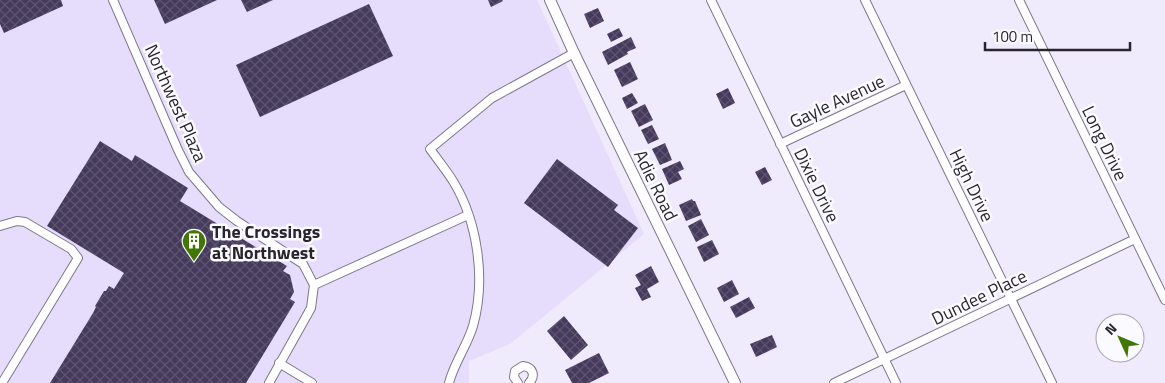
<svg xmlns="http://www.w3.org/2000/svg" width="1165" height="383" font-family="'Titillium Web',sans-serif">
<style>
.built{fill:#e6dcfb}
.building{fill:url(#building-cross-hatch)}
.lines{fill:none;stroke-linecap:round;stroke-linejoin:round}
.street-casing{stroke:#7e778c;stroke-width:10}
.secondary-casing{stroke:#7e778c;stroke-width:12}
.street{stroke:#fff;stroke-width:8}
.secondary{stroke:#fff;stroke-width:10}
.labels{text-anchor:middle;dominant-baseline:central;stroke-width:5;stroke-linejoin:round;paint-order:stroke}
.street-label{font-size:18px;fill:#28252e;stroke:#fbfafe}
.poi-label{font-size:18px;font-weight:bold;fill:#28252e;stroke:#fbfafe;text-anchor:start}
</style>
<defs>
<pattern id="building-cross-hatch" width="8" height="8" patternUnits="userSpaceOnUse" patternTransform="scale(1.25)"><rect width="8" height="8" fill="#45395c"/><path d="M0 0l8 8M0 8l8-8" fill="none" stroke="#5d5470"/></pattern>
</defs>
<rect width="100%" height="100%" fill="#f0eafd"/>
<polygon class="built" points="0,0 537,0 644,234 510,344 469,361 469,383 0,383"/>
<g class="building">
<polygon points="0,0 61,0 63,6 4,33 0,24"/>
<polygon points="154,0 217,0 165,24"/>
<polygon points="241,0 273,0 247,12"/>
<polygon points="488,0 502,0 503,1 491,7"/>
<polygon points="369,4 393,56 260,117 236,65"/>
<polygon points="598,8 604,21 590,28 584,14"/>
<polygon points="619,28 623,36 611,42 607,34"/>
<polygon points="631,37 636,48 627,52 628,54 608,65 602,52"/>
<polygon points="630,62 638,79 622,87 614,70"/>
<polygon points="728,88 735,103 723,109 716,94"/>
<polygon points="632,93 638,103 627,109 622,98"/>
<polygon points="645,104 653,120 639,127 631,111"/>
<polygon points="652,125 659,139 648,144 641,130"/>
<polygon points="100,141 132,161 135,155 188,188 180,201 287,266 283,271 290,275 294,292 290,299 295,302 246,383 50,383 93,313 96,307 95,306 104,291 106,291 109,286 114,289 124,273 47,226"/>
<polygon points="665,143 672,160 660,165 652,149"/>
<polygon points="557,159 618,205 614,210 638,228 608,267 524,203"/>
<polygon points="680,161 684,169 678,172 682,179 669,185 662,169"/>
<polygon points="765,167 772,180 762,185 755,172"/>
<polygon points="692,199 693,201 695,201 701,215 686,221 679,205"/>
<polygon points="701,219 709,235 696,242 688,226"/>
<polygon points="712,240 719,254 704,262 697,247"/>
<polygon points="651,266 659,282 647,289 651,297 642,301 635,288 641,285 635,275"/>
<polygon points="732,280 739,294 724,302 717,288"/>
<polygon points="749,297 755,308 736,318 730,307"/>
<polygon points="564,316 588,345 571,360 547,331"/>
<polygon points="772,335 777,347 756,357 750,344"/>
<polygon points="599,353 609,373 589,383 572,383 565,370"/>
</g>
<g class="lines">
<g class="street-casing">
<g id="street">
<polyline points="113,0 178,150 189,172 219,207 237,221 303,264 314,285 311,308 269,383"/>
<polyline points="711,0 896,383"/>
<polyline points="865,0 1052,383"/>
<polyline points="1019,0 1165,300"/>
<polyline points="780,144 906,85"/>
<polyline points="0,226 17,221 25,222 71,249 78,258 2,383"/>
<polyline points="314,285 468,215"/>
<polyline points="279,363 312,383"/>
<path d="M449,383C454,363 467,346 473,326C486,280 478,222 453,181C446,170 438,160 430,149L492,98L574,53"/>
<path d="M518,383L514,377L515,371L523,366C533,367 536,376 529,383"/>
<polyline points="834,383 1135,239"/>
</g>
</g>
<g class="secondary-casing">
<polyline id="secondary" points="550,0 574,53 735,383"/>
</g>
<use href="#street" class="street"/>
<use href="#secondary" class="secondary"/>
</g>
<defs>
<g id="building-pin" transform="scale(1.25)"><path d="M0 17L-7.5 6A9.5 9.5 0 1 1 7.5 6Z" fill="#427705" stroke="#fbfafe"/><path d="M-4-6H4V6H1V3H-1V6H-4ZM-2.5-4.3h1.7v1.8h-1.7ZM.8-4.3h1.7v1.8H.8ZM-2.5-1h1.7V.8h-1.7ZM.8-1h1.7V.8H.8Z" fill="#fff"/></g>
</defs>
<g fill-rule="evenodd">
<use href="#building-pin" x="194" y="241"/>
</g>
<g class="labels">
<g class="street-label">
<text transform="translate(837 101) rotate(-25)">Gayle Avenue</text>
<text transform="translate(176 103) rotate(66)">Northwest Plaza</text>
<text transform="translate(1105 143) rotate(64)">Long Drive</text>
<text transform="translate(656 185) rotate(64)">Adie Road</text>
<text transform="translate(817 185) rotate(64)">Dixie Drive</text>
<text transform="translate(972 185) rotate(64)">High Drive</text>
<text transform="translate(979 297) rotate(-26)">Dundee Place</text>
</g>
<g class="poi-label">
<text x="212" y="231">The Crossings<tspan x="212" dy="21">at Northwest</tspan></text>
</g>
</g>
<g transform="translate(1120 338) rotate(314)"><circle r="24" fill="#fbfafe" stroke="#a7a5ab"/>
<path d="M0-4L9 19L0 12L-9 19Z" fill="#427705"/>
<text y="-8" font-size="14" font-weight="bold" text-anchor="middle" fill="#28252e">N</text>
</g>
<path d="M985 42v8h145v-8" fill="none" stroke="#28252e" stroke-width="2.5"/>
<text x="992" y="42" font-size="15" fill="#28252e" stroke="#fbfafe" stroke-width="4" paint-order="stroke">100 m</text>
</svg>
